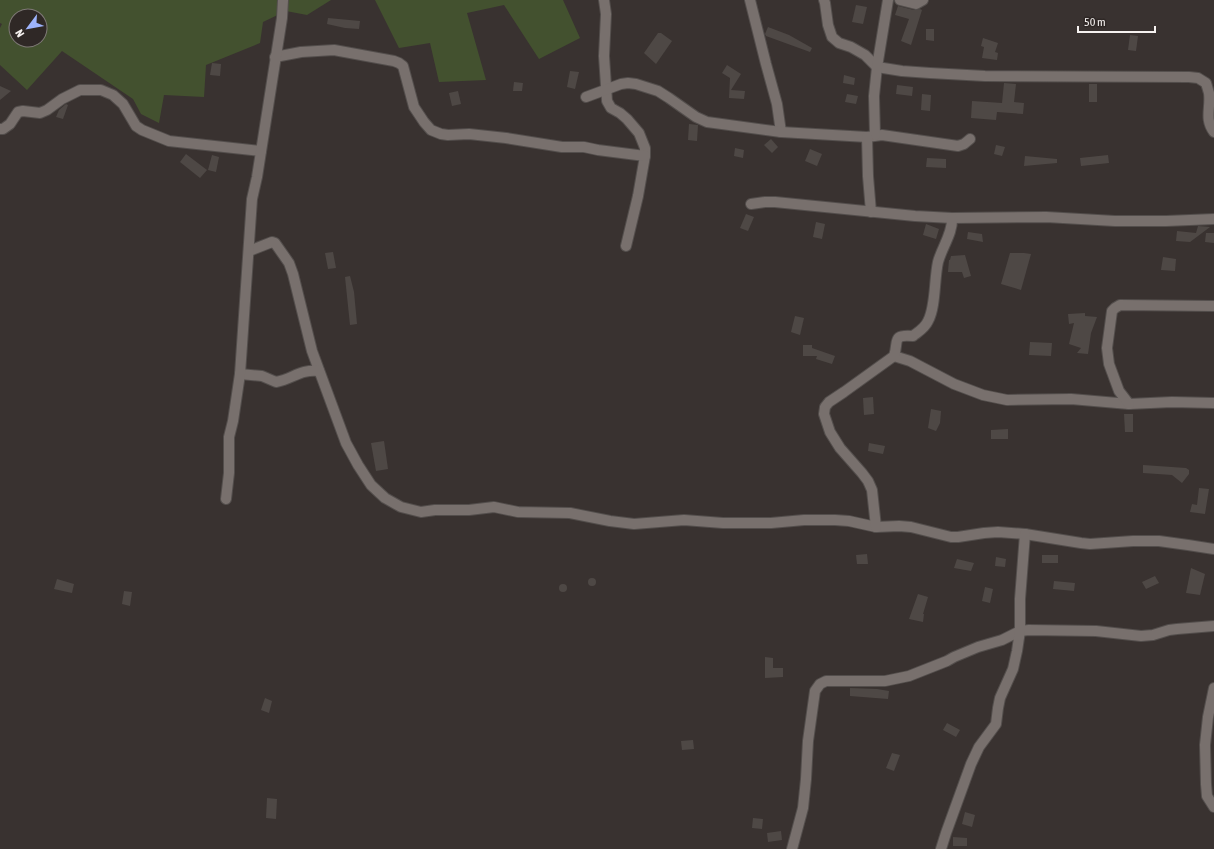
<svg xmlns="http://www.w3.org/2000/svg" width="1214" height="849" font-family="'Asap Condensed',sans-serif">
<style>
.green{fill:#43512f;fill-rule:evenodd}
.building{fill:#4e4845}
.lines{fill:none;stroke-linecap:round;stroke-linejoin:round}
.minor-casing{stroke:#534e4c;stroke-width:12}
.minor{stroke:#78706d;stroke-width:10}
</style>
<rect width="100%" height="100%" fill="#393230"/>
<g class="green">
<path d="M0,0H331L307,15L286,11L263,22L260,43L206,65L204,97L164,95L159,123L141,114L133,99L62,51L27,90L0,65V28L2,24L0,23ZM16,16H40V40H16Z"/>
<polygon points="375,0 563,0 580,38 539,59 504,5 467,13 486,80 439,82 430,43 399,48"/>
</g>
<g class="building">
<polygon points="856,5 867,7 863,24 852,22"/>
<polygon points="898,6 914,10 920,9 922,10 911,45 901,41 909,19 895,15"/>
<polygon points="328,18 360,21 359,29 345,28 327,24"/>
<polygon points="768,27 789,35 812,48 810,52 766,36 765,34"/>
<polygon points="926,29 934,29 934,41 926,40"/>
<polygon points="658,33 661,33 672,41 656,64 644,53"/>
<polygon points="1130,35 1138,36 1136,51 1128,50"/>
<polygon points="983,38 998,43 995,52 998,53 997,60 982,58 984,47 981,46"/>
<polygon points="212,63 221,64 220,76 210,75"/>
<polygon points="727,65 741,74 731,90 745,91 744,99 729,98 730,78 722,73"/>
<polygon points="570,71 579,72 575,89 567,87"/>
<polygon points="844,75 855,78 854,85 843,83"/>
<polygon points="514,82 523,83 522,91 513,91"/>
<polygon points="1004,83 1016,84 1014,102 1024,103 1023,114 997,112 996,120 971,118 972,101 1002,103"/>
<rect x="1089" y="84" width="8" height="18"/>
<polygon points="897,85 913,87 912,96 896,94"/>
<polygon points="0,86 11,91 0,100"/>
<polygon points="458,91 461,104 452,106 449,93"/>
<polygon points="847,94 858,96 856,104 845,102"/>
<polygon points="922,94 931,95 930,111 921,110"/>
<polygon points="66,104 68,105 63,119 56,117 59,110"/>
<polygon points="689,124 698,125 697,141 688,140"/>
<polygon points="771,139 778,147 772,153 764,145"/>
<polygon points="996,145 1005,147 1002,156 994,154"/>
<polygon points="735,148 744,150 743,158 734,156"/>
<polygon points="810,149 822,154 817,166 805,161"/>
<polygon points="186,154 207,170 200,178 180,162"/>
<polygon points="212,155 219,157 216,172 208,170"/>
<polygon points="1108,155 1109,163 1081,166 1080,158"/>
<polygon points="1025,156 1057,159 1057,163 1024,166"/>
<polygon points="927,158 946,159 946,168 926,167"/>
<polygon points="746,214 754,217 748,231 740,228"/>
<polygon points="816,222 825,224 822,239 813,237"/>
<polygon points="926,224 939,229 936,239 923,235"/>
<polygon points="1198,226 1210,227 1190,242 1176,241 1177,231 1196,233"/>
<polygon points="968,232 982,234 983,242 967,239"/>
<polygon points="1206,233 1214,233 1214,243 1205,242"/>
<polygon points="333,252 336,268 328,269 325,253"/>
<polygon points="1010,253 1024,253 1031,254 1021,290 1001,284"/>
<polygon points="965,255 971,276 964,278 962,272 948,272 949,260 950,260 951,256"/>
<polygon points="1163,257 1176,259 1175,271 1161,270"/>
<polygon points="350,276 354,292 357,324 350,325 345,277"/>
<polygon points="1085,313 1085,316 1097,317 1091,333 1088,354 1077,353 1081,348 1069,344 1074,323 1069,324 1068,314"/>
<polygon points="795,316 804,318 800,335 791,332"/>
<polygon points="1030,342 1052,343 1051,356 1029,355"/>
<polygon points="803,345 812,345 812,348 835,356 832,364 816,359 817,356 803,356"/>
<polygon points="873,397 874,414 864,415 863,398"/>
<polygon points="931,409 941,411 940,423 936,431 928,428"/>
<polygon points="1124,414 1133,414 1133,432 1125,432"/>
<polygon points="1008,429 1008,439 991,439 991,430"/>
<polygon points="384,441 388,469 376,471 371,443"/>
<polygon points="869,443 885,446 883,454 868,451"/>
<polygon points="1143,465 1186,468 1189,470 1189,474 1182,483 1172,475 1143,473"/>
<polygon points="1199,488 1209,489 1205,514 1190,512 1192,504 1197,505"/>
<polygon points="867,554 868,564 857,564 856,555"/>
<rect x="1042" y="555" width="16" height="8"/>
<polygon points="996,557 1006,559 1005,567 995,566"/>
<polygon points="957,559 974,563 971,571 954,568"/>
<polygon points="1191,568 1205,574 1200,595 1186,593"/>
<polygon points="1155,576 1159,583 1146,589 1142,582"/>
<circle cx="592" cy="582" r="4"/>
<polygon points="57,579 74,584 72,593 54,589"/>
<polygon points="1054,581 1075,583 1074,591 1053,589"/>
<circle cx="563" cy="588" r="4"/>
<polygon points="985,587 993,589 990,603 982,601"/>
<polygon points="124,591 132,592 130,606 122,604"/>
<polygon points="918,594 928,597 923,614 924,614 923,622 909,619"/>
<polygon points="765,657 773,658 773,668 783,668 783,677 765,678"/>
<polygon points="850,688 877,689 889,691 888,699 850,696"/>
<polygon points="265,698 272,701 269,713 261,710"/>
<polygon points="947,723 960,730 956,737 943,730"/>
<polygon points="693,740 694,749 682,750 681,741"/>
<polygon points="892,753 900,755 894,771 886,768"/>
<polygon points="267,798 277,799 276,819 266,818"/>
<polygon points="965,812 975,815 972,827 962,824"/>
<polygon points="753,818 763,819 762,829 752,828"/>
<polygon points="781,831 782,840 768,842 767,833"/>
<polygon points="953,837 967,838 967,846 953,846"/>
</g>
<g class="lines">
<g class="minor-casing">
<g id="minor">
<polyline points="604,0 606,14 604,56 607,101 611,108 620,113 627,119 639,133 645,148 645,156 638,196 626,246"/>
<polyline points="750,0 766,64 777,104 781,132"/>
<path d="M824,0L825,3L828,25L832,37L839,43L851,47L865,55L877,67L902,71L930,73L985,76L1189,77L1198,78L1206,83C1207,86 1208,90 1209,93C1211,108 1204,119 1214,132"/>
<polyline points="900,0 916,4 923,0"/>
<polyline points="275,57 301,52 334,50 394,61 399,63 403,66 414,107 424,122 431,130 441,134 448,135 469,134 506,138 562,147 584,147 598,150 645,156"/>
<polyline points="586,97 621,84 628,83 636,84 658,91 669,98 696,117 707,122 781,132 867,137 882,135 958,146 964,144 970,139"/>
<polyline points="0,129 3,129 10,124 18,112 23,111 40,113 47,110 62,99 80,90 101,90 113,95 123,104 136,126 142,130 169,141 261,151"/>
<polyline points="875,135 874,96 877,67 888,0"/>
<polyline points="867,137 868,176 871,212"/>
<polyline points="751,204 765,202 775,202 915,216 952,218 1046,217 1115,221 1166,221 1214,219"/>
<polyline points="249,251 272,242 275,243 289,263 293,274 312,351 346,443 358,465 371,485 385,498 401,507 421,512 435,510 469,510 494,507 518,512 570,513 610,521 634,524 684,520 723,523 771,523 804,520 835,520 849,521 876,527 899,526 911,527 951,537 958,537 984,533 998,532 1025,534 1081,543 1090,544 1133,541 1159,541 1188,545 1214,549"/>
<polyline points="894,356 910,361 954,384 983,395 1007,400 1071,399 1129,404 1172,402 1214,403"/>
<path d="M240,374L262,376L276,382C293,379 300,369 319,371"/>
<polyline points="1129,404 1119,391 1109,364 1107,348 1112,311 1115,308 1120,305 1214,306"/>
<polyline points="226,499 229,473 229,437 233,421 240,374 252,199 257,177 282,18 283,0"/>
<path d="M876,527L872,490L868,481L862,473L840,448L830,432L824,414L825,407L829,402L844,392L894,356C899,342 891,334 913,336C918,332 925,328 928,321C936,306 934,280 938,262C942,247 953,233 952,218"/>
<polyline points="1214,688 1208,717 1205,745 1206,784 1207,796 1214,807"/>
<polyline points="792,849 803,808 806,779 808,741 815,691 820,684 826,681 885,681 909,676 947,661 954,657 978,647 1002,640 1020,631 1029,630 1096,631 1141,636 1153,635 1169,630 1177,629 1214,626"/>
<polyline points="941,849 946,833 971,764 979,747 996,724 998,708 1000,698 1013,669 1017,651 1020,631 1020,599 1025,534"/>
</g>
</g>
<use href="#minor" class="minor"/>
</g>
<g transform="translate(28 28) rotate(238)"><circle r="19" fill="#2f2826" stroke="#7f7977"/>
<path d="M0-3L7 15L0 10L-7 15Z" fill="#9eb4fd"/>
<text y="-6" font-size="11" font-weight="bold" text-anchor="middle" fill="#f6f2f0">N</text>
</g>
<path d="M1078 26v6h77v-6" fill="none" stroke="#f6f2f0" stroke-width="2"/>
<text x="1084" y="26" font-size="12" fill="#f6f2f0" stroke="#2f2826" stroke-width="3" paint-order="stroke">50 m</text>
</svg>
